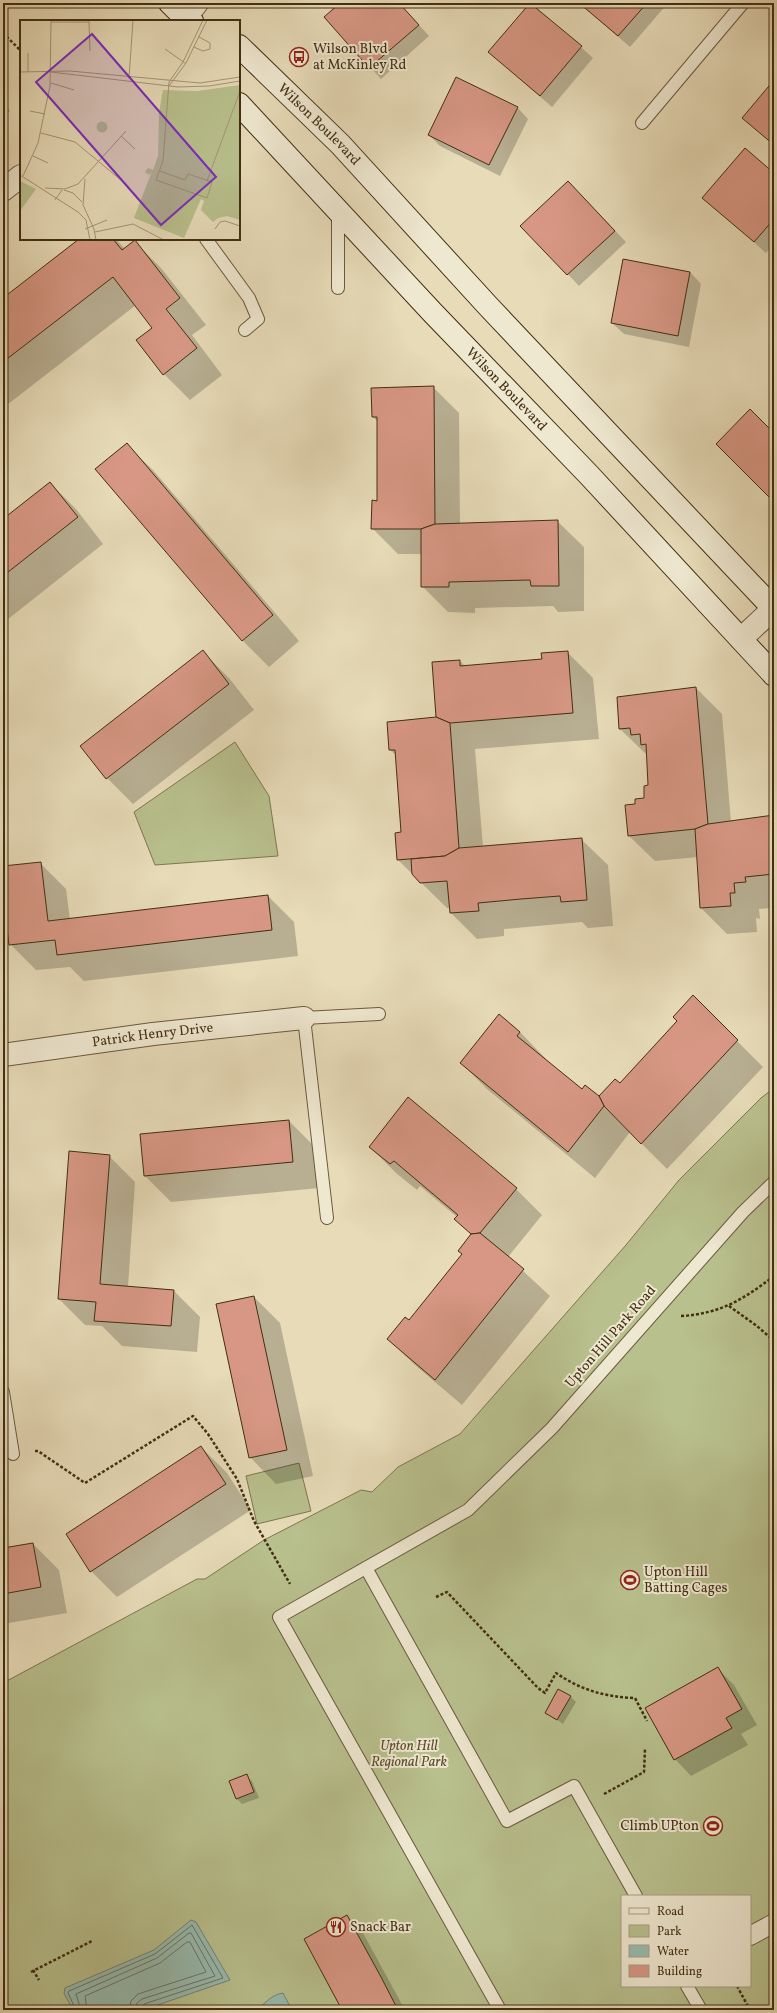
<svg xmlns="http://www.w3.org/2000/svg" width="777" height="2013" font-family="Vollkorn,serif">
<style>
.green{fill:#b8c08d;stroke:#7d7750;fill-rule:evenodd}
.water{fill:#97bbb0;stroke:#758371}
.shadow{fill:#0003}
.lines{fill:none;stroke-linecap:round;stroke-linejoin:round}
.shore{stroke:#6c7461;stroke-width:1}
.building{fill:#d79784;stroke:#422e12}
.service-casing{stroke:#6b593c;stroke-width:14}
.pedestrian-casing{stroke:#6b593c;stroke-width:20}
.minor-casing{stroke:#6b593c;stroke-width:24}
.tertiary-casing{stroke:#6b593c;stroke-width:24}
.secondary-casing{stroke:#422e12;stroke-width:24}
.path{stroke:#422e12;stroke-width:2.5;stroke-dasharray:3 2;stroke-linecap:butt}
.service{stroke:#efe8d1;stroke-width:12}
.pedestrian{stroke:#efe8d1;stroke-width:18}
.minor{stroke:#efe8d1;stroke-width:22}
.tertiary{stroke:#efe8d1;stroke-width:22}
.secondary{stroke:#efe8d1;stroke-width:22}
.labels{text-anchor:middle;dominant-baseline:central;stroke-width:4;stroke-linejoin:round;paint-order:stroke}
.poi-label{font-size:14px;fill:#422e12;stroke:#efe8d1;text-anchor:start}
.street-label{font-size:14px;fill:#422e12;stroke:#efe8d1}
.park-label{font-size:14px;font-style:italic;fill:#5a4b2b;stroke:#efe8d1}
.inset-road{fill:none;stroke:#a59676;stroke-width:1}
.view{fill:#7b2cbf;fill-opacity:0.15;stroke:#7b2cbf;stroke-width:2}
.inset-edge{fill:none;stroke:#422e12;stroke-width:2}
</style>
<rect width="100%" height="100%" fill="#e7dbb8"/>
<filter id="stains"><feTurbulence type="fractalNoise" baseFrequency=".005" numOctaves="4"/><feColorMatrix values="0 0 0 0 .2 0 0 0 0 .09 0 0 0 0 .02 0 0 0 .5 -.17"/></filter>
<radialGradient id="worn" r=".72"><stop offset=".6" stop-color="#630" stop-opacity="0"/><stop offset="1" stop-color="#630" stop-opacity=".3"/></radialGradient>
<g class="green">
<polygon points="235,742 269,796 278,856 155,865 134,812"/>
<path d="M774,1088V2010H3V1683L197,1579H205L264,1540L361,1490L372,1492L398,1467L460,1434L626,1245L679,1180L761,1098ZM622,1896H750V1986H622Z"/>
<polygon points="299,1463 311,1511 257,1524 246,1476"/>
</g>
<g class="water">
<polygon points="191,1920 196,1922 230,1980 143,2010 73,2010 64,1993 65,1988 154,1950"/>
<path d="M283,1993L292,2010H253C266,2006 267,1996 283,1993Z"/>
</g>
<g class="shadow">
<polygon points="341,3 399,3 429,36 381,79 325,17"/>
<polygon points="531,3 593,58 552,107 489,52"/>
<polygon points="579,3 668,3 630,47"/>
<polygon points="3,103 10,111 3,117"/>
<polygon points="517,107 528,119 500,176 440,146 429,135"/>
<polygon points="774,174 774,243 766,253 703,197"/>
<polygon points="580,194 626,242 579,286 522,226"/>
<polygon points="80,239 116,239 125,249 135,242 161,268 206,325 192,335 222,375 190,400 164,374 154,328 136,305 3,408 3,299"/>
<polygon points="690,272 701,284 689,347 624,334 612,323"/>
<polygon points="433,387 459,413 460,524 557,521 584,547 584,611 558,612 553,606 475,608 475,613 448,612 422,586 422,554 398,554 372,528 378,502 378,422 373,417"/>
<polygon points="126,444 153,470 299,641 269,667 243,641 97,469"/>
<polygon points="50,483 76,509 103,544 3,623 3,520"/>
<polygon points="203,652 229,678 254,710 133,804 107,778"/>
<polygon points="567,652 593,678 599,739 475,749 483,847 581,839 608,865 613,926 588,928 582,922 548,925 504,929 504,936 477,939 451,913 451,908 447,908 398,860 396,834 402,833 397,756 390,750 437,718 460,661 465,666 543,660"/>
<polygon points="696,688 722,714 731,822 774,816 774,903 771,903 771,908 759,909 760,919 756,918 757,932 727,934 701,908 698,857 655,861 628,835 636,805 645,799 649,786 647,755 620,729 618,698"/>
<polygon points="40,863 66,889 70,920 268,896 294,922 298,956 84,981 70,967 36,970 10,944 3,885 3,867"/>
<polygon points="693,997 763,1067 667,1169 630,1132 595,1178 487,1089 461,1063 520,1032 546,1059 545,1060 582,1091 599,1097 620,1084 678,1021"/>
<polygon points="289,1121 315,1147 319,1188 171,1202 145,1176"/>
<polygon points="370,1147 516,1189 542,1215 508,1257 550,1296 462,1405 415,1365 388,1339 409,1322 463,1255 472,1235 456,1219 457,1217 420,1186 417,1190 396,1173"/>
<polygon points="109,1156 135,1182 128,1287 174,1291 200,1317 197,1352 122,1346 102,1326 85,1325 59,1299"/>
<polygon points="254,1297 280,1323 313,1476 276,1484 250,1457"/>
<polygon points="201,1447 227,1473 251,1510 117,1597 91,1571 67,1534"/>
<polygon points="33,1544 59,1570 67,1613 3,1624 3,1549"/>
<polygon points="718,1669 734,1685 757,1725 741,1734 748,1745 691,1776 675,1759"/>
<polygon points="570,1696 576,1702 563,1724 546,1712"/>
<polygon points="246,1776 252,1781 259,1798 242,1804 237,1799"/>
<polygon points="347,1916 363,1933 405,2010 343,2010"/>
</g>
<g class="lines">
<g class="shore">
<polyline points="76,2010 68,1993 69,1991 155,1954 192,1925 223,1978 144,2004 140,2010"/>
<polyline points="81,2010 76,1994 157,1958 189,1933 191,1933 215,1976 142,1999 137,2003 135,2010"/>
<polyline points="87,2010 85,1996 160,1963 187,1942 190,1942 206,1972 138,1994 131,2001 129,2010"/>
</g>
</g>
<g class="building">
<polygon points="340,3 399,3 419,25 369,68 324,17"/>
<polygon points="530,3 582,46 540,96 488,52"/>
<polygon points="579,3 647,3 618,36"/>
<polygon points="456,77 518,107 489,165 428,135"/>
<polygon points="774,80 774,145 742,118"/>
<polygon points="745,148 774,173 774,219 754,242 702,198"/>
<polygon points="568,181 615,231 567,275 520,226"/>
<polygon points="79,239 113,239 122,250 135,240 180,298 166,309 197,348 163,375 136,340 152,328 113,277 3,362 3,298"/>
<polygon points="623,259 690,272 678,336 611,323"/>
<polygon points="434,386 435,524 421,529 371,529 372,500 377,501 377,417 372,417 371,388"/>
<polygon points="750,409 774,433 774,502 716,444"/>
<polygon points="127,443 273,615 242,641 95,469"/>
<polygon points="50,482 78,517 3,576 3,519"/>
<polygon points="558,520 559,586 531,586 530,580 449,582 449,587 421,587 421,529 435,524"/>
<polygon points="203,650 229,684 106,779 80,746"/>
<polygon points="568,651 573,713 450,723 436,717 432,662 460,660 460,666 542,659 541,653"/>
<polygon points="696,687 708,824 695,829 628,836 625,805 635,804 635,799 644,798 644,786 648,785 646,744 641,745 640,734 631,735 630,728 619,729 617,697"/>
<polygon points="436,717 450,723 459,848 445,856 397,860 395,833 401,832 395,750 389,750 387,722"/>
<polygon points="774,815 774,874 745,877 746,882 734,883 735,893 730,893 731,906 700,908 695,829 708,824"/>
<polygon points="582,838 587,900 561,902 560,896 521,899 478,903 479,911 450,913 447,881 420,883 412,874 411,859 445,856 459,848"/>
<polygon points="41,862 48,921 268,895 272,930 57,955 55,940 9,945 3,896 3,866"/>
<polygon points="693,995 738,1040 641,1144 604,1106 599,1096 615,1079 620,1083 677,1021 673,1017"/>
<polygon points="499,1014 520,1032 517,1036 582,1089 585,1085 599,1096 604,1106 568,1152 460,1063"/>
<polygon points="408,1097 517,1188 480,1233 471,1234 454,1219 458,1215 394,1161 390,1164 369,1147"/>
<polygon points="289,1120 293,1162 144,1176 140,1134"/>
<polygon points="69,1151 110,1155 100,1284 174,1290 171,1326 94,1321 96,1302 58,1299"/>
<polygon points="480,1233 524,1269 435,1380 387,1339 405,1317 409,1320 462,1254 458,1251 471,1234"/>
<polygon points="254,1296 287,1450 249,1458 216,1304"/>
<polygon points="201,1446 226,1484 90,1572 66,1534"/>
<polygon points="33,1543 41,1587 3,1594 3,1548"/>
<polygon points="718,1667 742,1709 726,1718 732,1728 674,1760 645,1708"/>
<polygon points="558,1689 571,1696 557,1720 545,1713"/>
<polygon points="247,1774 254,1792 236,1799 229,1781"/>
<polygon points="347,1915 381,1977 398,2010 342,2010 304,1939"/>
</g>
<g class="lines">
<g class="service-casing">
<g id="service">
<polyline points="642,123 743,3"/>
<polyline points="338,211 338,288"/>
<polyline points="206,239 249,298 258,319 245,330"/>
<polyline points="327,1218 304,1018 379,1014"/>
<polyline points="3,1392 13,1454"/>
<polyline points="366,1568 507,1821 574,1786 636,1896"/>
<polyline points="687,1986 701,2010"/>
<polyline points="500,2010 279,1617 468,1510 552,1428 743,1212 774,1182"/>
</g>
</g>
<g class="pedestrian-casing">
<polyline id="pedestrian" points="750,1936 774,1923"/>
</g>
<g class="minor-casing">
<g id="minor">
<polyline points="741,639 774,608"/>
<path id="s1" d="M3,1055L153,1034L304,1018"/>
</g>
</g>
<g class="tertiary-casing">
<g id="tertiary">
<polyline points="183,21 197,3"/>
<polyline points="3,190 21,176"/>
</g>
</g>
<g class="secondary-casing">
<g id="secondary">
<polyline points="170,3 185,18 192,21"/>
<path id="s2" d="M239,46L340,144L488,306L774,609"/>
<path id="s3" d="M239,104L432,312L589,475L774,675"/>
</g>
</g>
<g class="path">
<polyline points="3,33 21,51"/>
<polyline points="729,1306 757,1326 774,1341"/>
<path d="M681,1316C720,1314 744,1299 774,1276"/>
<polyline points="35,1451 38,1451 85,1483 193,1416 208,1434 237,1479 254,1521 290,1584"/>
<path d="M436,1597L447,1592L538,1688L545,1693L556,1673C581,1690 605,1697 635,1698L647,1721"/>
<polyline points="604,1794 644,1772 645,1749"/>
<polyline points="33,1970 39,1980"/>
<polyline points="31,1972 92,1941"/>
<polyline points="737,1986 750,2010"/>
</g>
<use href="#service" class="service"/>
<use href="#pedestrian" class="pedestrian"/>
<use href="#minor" class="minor"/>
<use href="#tertiary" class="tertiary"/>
<use href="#secondary" class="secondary"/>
</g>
<defs>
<g id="bus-ring" transform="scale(1)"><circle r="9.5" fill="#efe8d1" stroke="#8f2418" stroke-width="1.5"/><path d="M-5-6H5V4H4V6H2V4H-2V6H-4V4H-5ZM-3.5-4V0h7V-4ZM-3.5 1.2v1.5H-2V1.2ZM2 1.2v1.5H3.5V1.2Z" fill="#8f2418"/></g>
<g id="stadium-ring" transform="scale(1)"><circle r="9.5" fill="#efe8d1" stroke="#8f2418" stroke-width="1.5"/><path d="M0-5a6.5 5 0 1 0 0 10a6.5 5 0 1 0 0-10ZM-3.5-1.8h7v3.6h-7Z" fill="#8f2418"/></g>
<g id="restaurant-ring" transform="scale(1)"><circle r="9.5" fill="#efe8d1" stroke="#8f2418" stroke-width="1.5"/><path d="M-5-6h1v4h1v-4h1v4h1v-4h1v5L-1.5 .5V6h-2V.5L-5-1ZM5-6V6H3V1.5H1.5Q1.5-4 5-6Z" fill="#8f2418"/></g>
</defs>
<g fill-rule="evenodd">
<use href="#bus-ring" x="299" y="57"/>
<use href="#stadium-ring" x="630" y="1580"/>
<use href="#stadium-ring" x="713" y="1826"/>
<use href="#restaurant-ring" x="336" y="1927"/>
</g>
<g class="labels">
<g class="poi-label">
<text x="313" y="49">Wilson Blvd<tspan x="313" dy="16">at McKinley Rd</tspan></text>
<text x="644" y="1572">Upton Hill<tspan x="644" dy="16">Batting Cages</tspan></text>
<text x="699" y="1826" text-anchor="end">Climb UPton</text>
<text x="350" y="1927">Snack Bar</text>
</g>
<g class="street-label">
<text stroke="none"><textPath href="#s2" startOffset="112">Wilson Boulevard</textPath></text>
<text stroke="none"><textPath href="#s3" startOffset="391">Wilson Boulevard</textPath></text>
<text stroke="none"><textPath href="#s1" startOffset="151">Patrick Henry Drive</textPath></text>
<text transform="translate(611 1337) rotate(-49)">Upton Hill Park Road</text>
</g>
<g class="park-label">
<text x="409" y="1746">Upton Hill<tspan x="409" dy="16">Regional Park</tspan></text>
</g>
</g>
<g transform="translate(20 20)">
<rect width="220" height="220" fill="#e7dbb8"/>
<path d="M220,65V200L207,196L198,198L193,202L181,190L184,181L181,179L164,218L114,198L132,151L129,155L125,152L128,148L133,150L138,136L139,93L143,70L177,71ZM76.5 107a5.5 5.5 0 1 1 11 0a5.5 5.5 0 1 1-11 0ZM0,161L16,169L0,191Z" fill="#b8c08d"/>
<path class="inset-road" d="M69,1L70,31M31,2H69M174,27L183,31L190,29V23L179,17M145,29L165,43M8,33V52M0,52L50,51L180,63L220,57M31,52L158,67L189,66L220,61M109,58L113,0M31,63L54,70M149,66L166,43L187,0M10,91L25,94M21,113L55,122L107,165M101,116L115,129M13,136L28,143M140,151L165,160L168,154L192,162L187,178L136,160L143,141L149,62L163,42L183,0M0,155L58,192L66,200L70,220M3,156L18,123L30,66L31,0M65,159L63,185L74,209L76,220M187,161L220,71M25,168L45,169L58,164L106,111M44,170L53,173L62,182M35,180L42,170M65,209L87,200M195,209L200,202L205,201L220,206M75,212L113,204L144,220"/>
<path class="view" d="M72,14L196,157L141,205L16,62Z"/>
<rect width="220" height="220" class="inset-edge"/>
</g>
<rect width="777" height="2013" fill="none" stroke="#e7dbb8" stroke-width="16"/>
<rect x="4" y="4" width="769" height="2005" fill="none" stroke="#422e12" stroke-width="2"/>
<rect x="8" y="8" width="761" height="1997" fill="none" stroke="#422e12"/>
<rect x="621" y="1895" width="130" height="92" fill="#efe8d1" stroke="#aa9e85"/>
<rect x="629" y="1908" width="20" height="6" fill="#efe8d1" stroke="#aa9e85"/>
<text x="657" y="1915" font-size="12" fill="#422e12">Road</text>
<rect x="629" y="1925" width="20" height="12" fill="#b8c08d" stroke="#aa9e85"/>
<text x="657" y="1935" font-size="12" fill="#422e12">Park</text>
<rect x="629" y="1945" width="20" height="12" fill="#97bbb0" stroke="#aa9e85"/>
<text x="657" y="1955" font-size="12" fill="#422e12">Water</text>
<rect x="629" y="1965" width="20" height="12" fill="#d79784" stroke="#aa9e85"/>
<text x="657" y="1975" font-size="12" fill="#422e12">Building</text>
<rect width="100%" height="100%" filter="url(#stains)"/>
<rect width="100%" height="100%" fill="url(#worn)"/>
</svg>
